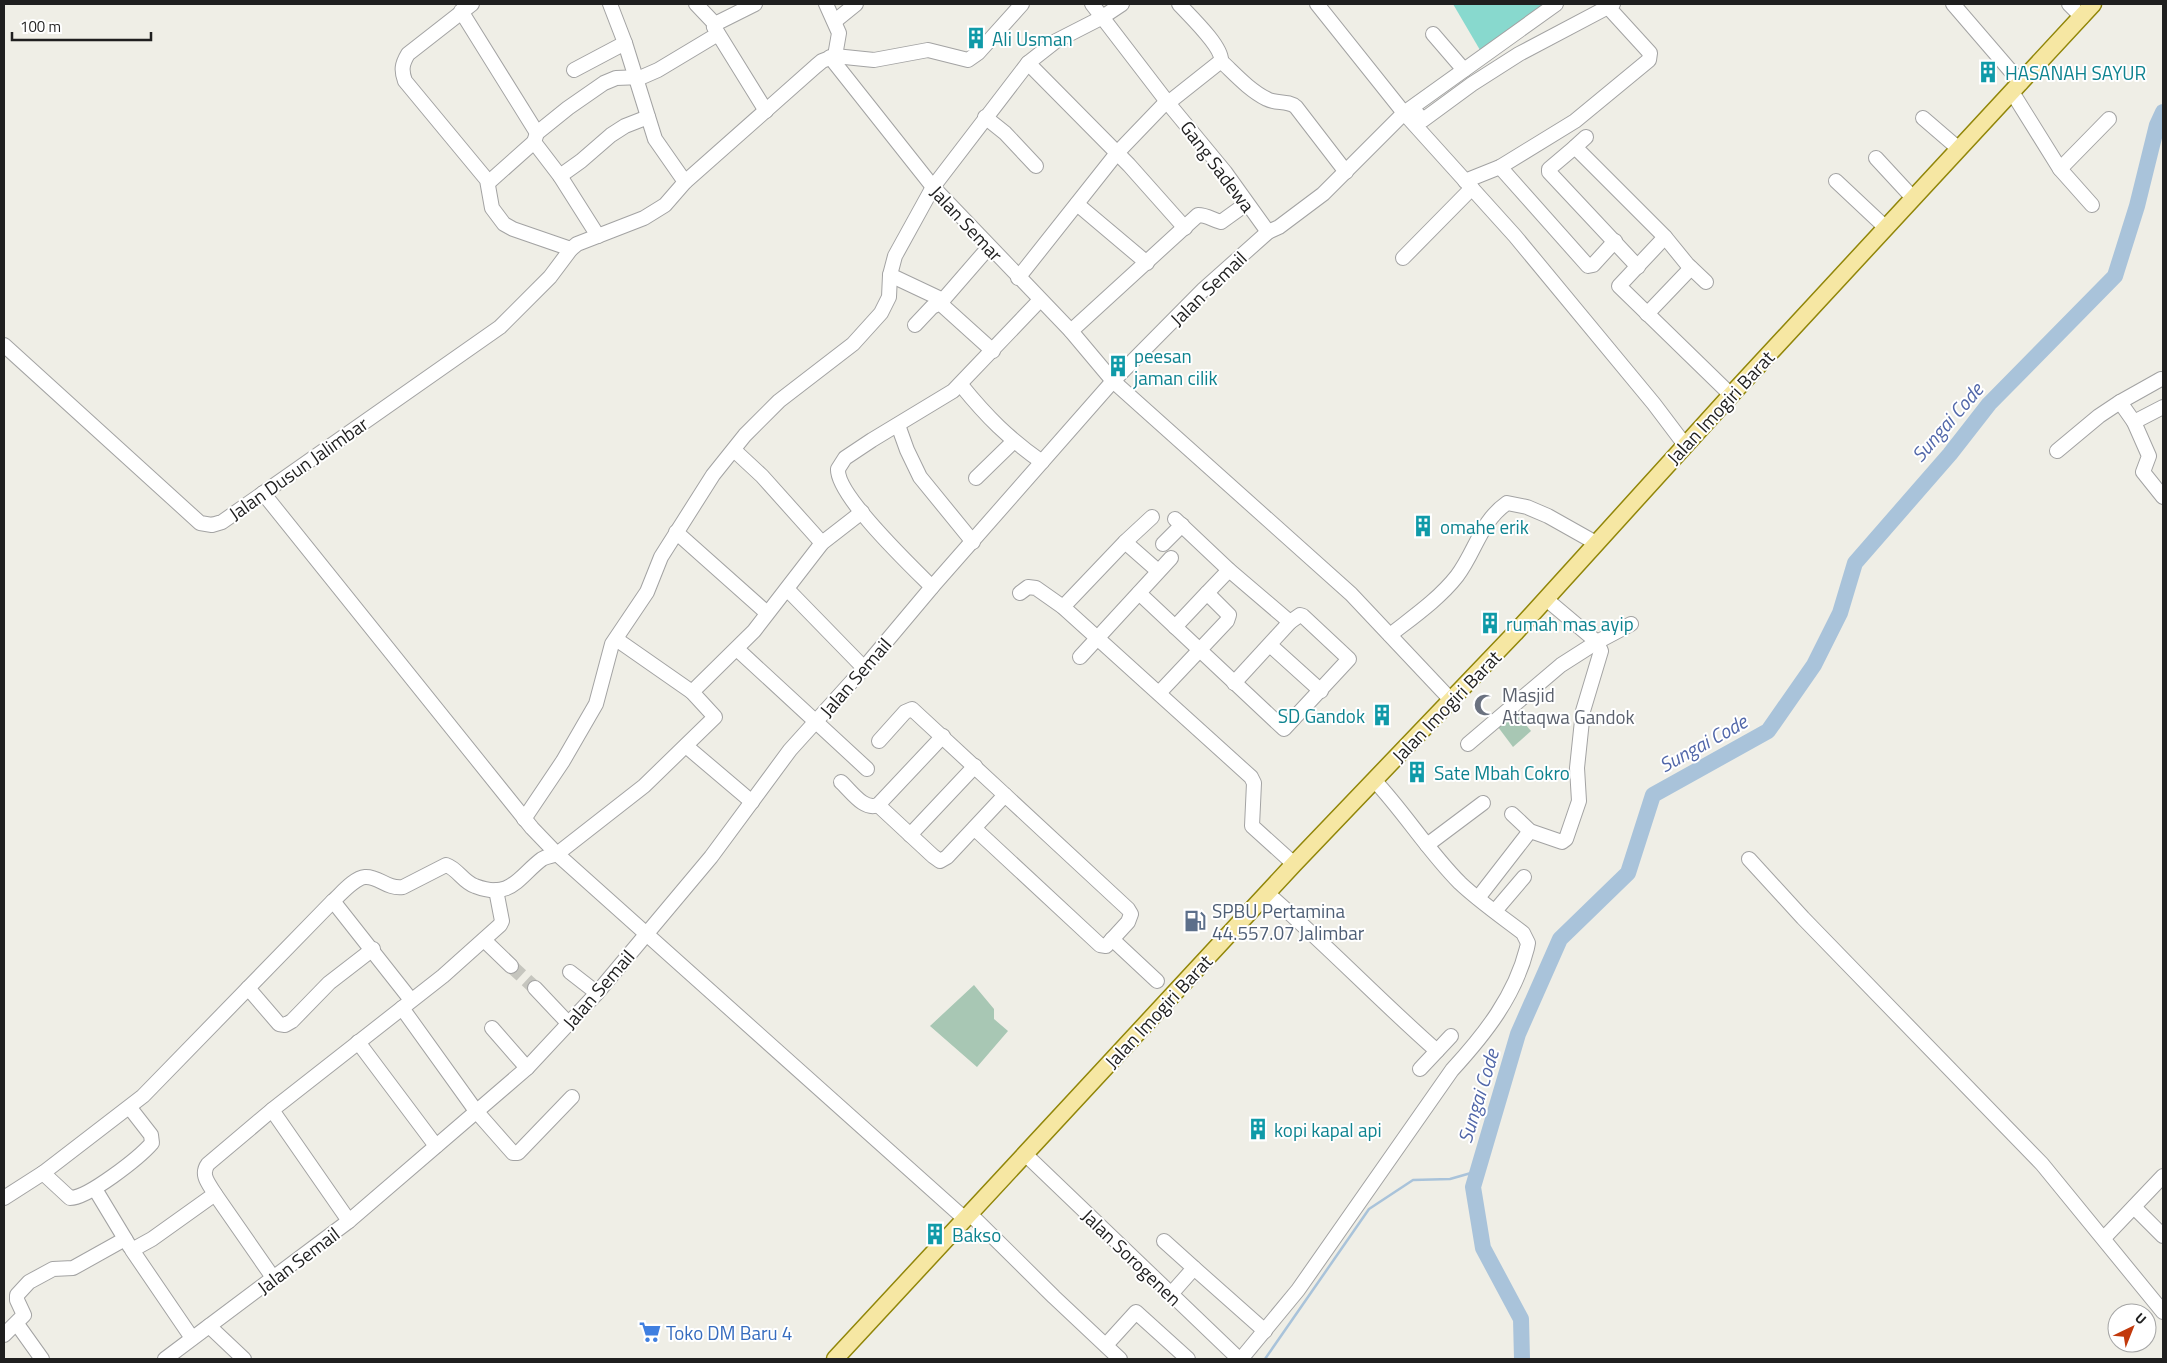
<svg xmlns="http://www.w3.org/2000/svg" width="2167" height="1363" font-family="'Titillium Web',sans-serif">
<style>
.cemetery{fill:#a8c7b4}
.pitch{fill:#88d9ce}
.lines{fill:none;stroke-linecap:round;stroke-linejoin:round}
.stream{stroke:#a9c3da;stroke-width:2.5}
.river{stroke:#a9c3da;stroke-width:16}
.minor-tunnel{stroke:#c5c5be;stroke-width:14;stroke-dasharray:14 7;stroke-linecap:butt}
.minor-casing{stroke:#a3a3a3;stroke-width:16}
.major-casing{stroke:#918609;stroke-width:19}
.minor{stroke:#fff;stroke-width:14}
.major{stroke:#f6e7a3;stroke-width:16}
.labels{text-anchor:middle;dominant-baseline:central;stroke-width:4;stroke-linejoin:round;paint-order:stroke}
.culture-label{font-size:19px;fill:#0d838f;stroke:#fff;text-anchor:start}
.street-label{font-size:19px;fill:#1f1f1f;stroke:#fff}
.worship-label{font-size:19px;fill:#5b616d;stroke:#fff;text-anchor:start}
.service-label{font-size:19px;fill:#4e5e75;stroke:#fff;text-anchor:start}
.shop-label{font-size:19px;fill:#366cbe;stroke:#fff;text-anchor:start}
.water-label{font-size:20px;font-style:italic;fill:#5167a9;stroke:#fff}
</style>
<rect width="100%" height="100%" fill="#efeee6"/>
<g class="cemetery">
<polygon points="1516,713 1531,731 1513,747 1498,727"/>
<polygon points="974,985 994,1009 994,1019 1008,1031 977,1067 930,1026"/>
</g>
<polygon class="pitch" points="1453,4 1547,4 1480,50"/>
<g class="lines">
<polyline class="stream" points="1265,1359 1369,1209 1413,1180 1450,1179 1478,1171"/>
<polyline class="river" points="1522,1359 1521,1319 1483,1248 1473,1187 1518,1034 1560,939 1628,873 1653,795 1768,731 1814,665 1840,613 1855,563 1950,454 1989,404 2115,276 2137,206 2157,125 2163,112"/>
<polyline class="minor-tunnel" points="511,966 535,988"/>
<g class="minor-casing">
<g id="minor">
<path d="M472,4L408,54C402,64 401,70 405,81L487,180L492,208L504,224L513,229L571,249"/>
<polyline points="610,4 625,43 655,139 685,182"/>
<polyline points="696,4 715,24"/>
<polyline points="755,4 719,22 714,27 766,111"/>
<polyline points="1092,4 1168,103 1225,172 1268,232"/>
<polyline points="1317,4 1404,113 1515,236 1654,404 1685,445"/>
<polyline points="1953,4 2021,83"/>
<polyline points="2069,4 2082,17"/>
<polyline points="461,11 537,133"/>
<polyline points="835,21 856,4"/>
<polyline points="1433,34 1464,70"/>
<polyline points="835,56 874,60 928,50 968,60 978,53 1022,4"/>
<polyline points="830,57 933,187 1071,331 1113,381 1351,594 1451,700"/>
<path d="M1221,61C1235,74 1249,90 1267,99C1276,104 1288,100 1296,107L1346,172"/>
<polyline points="1028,63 1129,165 1185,228"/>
<polyline points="574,70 625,43"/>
<polyline points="2012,92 2060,169 2092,205"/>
<path d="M1168,103L1221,61C1223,47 1189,15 1179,4"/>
<polyline points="1412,108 1423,120 1472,84 1519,54 1608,7"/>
<polyline points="985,117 1005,133 1036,166"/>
<polyline points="1923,118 1959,149"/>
<polyline points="1586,137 1575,147 1665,237 1687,264 1706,282"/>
<polyline points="534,142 560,176 598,236"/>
<polyline points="1575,147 1549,169 1549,172 1638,267"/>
<polyline points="1876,158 1913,198"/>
<polyline points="1500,167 1588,266 1593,265 1615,241"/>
<polyline points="2060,169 2109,119"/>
<polyline points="560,176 581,161 611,135 625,126 648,117"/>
<polyline points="1465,181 1500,167 1575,121 1649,60 1650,53 1608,7 1613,4"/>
<polyline points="1836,181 1885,227"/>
<polyline points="488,183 534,142 537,133 568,108 604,83 616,78 642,77 658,70 718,34"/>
<polyline points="1077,204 1147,263"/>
<polyline points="1665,237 1619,286 1731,395"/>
<polyline points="989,247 943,300 942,305 993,351"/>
<polyline points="1403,258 1472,188"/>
<polyline points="890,275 943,300"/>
<polyline points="1018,278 1117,153 1167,101"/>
<polyline points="1647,314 1691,268"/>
<polyline points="915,325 932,307 942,302"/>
<path d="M1071,331L1198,215C1207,215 1213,220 1221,222L1246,204"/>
<polyline points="4,345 200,523 212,525 222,522 500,327 550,277 571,249 577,244 644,218 665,205 685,182 816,66 822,61 835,56 839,33 826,4"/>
<path d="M961,385C987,417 1008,438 1042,462"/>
<polyline points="2120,402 2161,379"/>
<polyline points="2134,422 2163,407"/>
<polyline points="898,425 907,450 920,477 973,542"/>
<polyline points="734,450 762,476 822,543"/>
<polyline points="2057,451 2099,416 2120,402 2134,422 2149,456 2143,472 2163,497"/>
<polyline points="976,478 1013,442"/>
<polyline points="263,493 532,828 557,854 965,1219"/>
<polyline points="676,532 767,613"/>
<polyline points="1125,542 1158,571"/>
<polyline points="1163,544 1182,525"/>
<path d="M932,587C912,567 836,495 838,469L845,458L872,440L953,391L1040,300"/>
<polyline points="787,589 864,668"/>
<polyline points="1020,593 1028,587 1036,588 1063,607 1251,777 1254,783 1252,826 1294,864"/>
<polyline points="1139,593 1284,729 1349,659 1303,616 1300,615 1290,622 1229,570 1175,519"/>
<polyline points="1207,593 1229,570"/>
<polyline points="1063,607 1125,542 1152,517"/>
<path d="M1390,635C1413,617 1439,599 1457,576C1476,551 1480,522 1507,503L1527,507L1548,516L1596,543"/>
<polyline points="616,639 692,692"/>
<polyline points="1270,645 1321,691"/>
<polyline points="737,649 867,769"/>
<polyline points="1080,657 1171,558"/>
<polyline points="1234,683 1290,622"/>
<polyline points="1159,693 1227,621 1229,615 1207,593 1175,627"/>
<polyline points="943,736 878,805 933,856 940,861 947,857 1005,795 1128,909 1131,914 1128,922 1106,946 1100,945 974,828"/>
<polyline points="879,741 905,712 912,709 1005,795"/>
<polyline points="1468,744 1561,665 1597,642 1631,624"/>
<polyline points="686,746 752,802"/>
<path d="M841,782C851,791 864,811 878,805"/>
<polyline points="1512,814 1530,831 1562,842 1566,839 1579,801 1577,768 1583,711 1601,651 1597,642 1546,599"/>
<polyline points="524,819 563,761 596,704 612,644 647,592 661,557 713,475 745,435 779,401 853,344 881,313 889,297 890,275 895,256 933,187 1028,63 1056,41 1101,18 1122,4"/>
<polyline points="910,835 975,766"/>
<polyline points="1427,845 1483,803"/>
<polyline points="1749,859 1803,918 2042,1164 2163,1312"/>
<path d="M1267,893C1326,944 1379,1000 1437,1051"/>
<polyline points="1478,898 1530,831"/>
<polyline points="333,901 411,1000"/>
<polyline points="1495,911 1524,877"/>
<polyline points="1112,939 1157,981"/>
<polyline points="484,940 511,966"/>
<polyline points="570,972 597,993"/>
<polyline points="248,988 279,1024 285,1025 292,1021 329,983 373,949"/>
<polyline points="535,988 569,1024"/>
<polyline points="402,1008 476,1111 513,1153 518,1153 572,1097"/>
<polyline points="492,1028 527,1068"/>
<polyline points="358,1042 436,1146"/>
<polyline points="1420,1069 1451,1036"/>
<polyline points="272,1110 349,1221"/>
<polyline points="1025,1154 1239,1359"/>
<path d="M43,1173L70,1198C88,1198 139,1158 152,1143L151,1135L130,1108"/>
<polyline points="95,1189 130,1247"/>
<polyline points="215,1194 274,1279"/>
<path d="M4,1198L43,1173L143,1096L333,901C341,894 354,878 365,877C379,876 386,889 403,887L446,865C458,869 463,882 475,886C511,900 518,877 542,859C547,856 553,856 557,854L644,786L715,717L692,692L754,631L822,543L862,512"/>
<polyline points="2134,1207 2163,1236"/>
<polyline points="970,1214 1054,1297 1120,1359"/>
<polyline points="2104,1238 2163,1176"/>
<polyline points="1164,1241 1194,1268 1171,1294"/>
<polyline points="1194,1268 1265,1331"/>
<polyline points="17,1324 42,1359"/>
<polyline points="209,1326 244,1359"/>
<polyline points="4,1335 24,1315 17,1300 17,1295 29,1282 53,1269 73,1268 125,1239"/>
<path d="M192,1338L132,1250L152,1239L215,1194C209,1184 200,1175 208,1164L272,1110L443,976L500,925L502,921L496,890"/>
<polyline points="1106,1345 1136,1312 1188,1359"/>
<polyline points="165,1359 349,1221 527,1068 597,993 711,857 790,750 864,668 932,587 1113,381 1204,289 1268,232 1279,227 1323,194 1404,113 1556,4"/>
<path d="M1241,1359L1298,1290L1452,1070C1485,1034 1515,996 1527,948L1528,943L1523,933C1502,917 1479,901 1460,883C1428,851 1405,813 1374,780"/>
</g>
</g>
<g class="major-casing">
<polyline id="major" points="835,1359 1294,864 1515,633 1731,395 2093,4"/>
</g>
<use href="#minor" class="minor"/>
<use href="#major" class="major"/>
</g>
<defs>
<g id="building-bare" transform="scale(1.725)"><path d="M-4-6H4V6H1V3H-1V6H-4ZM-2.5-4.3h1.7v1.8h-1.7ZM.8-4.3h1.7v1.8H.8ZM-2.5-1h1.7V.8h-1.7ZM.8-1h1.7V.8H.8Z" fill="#0f9aa8" stroke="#fff" stroke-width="2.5" paint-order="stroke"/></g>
<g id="mosque-bare" transform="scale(1.725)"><path d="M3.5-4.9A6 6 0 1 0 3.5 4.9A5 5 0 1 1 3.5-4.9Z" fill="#6b7280" stroke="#fff" stroke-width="2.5" paint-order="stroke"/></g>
<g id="fuel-bare" transform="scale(1.725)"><path d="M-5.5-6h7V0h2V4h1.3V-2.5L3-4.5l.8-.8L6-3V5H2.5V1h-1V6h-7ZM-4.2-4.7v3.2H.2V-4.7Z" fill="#5c6f8a" stroke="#fff" stroke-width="2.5" paint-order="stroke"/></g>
<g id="supermarket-bare" transform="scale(1.725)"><path d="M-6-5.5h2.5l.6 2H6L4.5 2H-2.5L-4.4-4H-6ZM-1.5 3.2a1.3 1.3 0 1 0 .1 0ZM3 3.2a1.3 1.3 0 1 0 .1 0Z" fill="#3f7fe0" stroke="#fff" stroke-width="2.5" paint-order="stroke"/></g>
</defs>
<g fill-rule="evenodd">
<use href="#building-bare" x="976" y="38"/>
<use href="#building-bare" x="1988" y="72"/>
<use href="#building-bare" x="1118" y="366"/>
<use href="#building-bare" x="1423" y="526"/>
<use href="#building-bare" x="1490" y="623"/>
<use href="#mosque-bare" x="1485" y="705"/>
<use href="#building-bare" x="1382" y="715"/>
<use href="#building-bare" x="1417" y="772"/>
<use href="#fuel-bare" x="1195" y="921"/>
<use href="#building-bare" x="1258" y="1129"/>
<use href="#building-bare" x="935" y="1234"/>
<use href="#supermarket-bare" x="650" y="1332"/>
</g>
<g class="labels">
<g class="culture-label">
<text x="992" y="38">Ali Usman</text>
<text x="2005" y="72">HASANAH SAYUR</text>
<text x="1134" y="355">peesan<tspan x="1134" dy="22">jaman cilik</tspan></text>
<text x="1440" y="526">omahe erik</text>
<text x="1506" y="623">rumah mas ayip</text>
<text x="1365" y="715" text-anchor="end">SD Gandok</text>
<text x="1434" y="772">Sate Mbah Cokro</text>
<text x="1274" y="1129">kopi kapal api</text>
<text x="952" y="1234">Bakso</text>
</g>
<g class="street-label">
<text transform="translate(1218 166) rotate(53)">Gang Sadewa</text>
<text transform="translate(967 223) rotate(47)">Jalan Semar</text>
<text transform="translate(1208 288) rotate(-44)">Jalan Semail</text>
<text transform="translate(1720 407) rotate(-47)">Jalan Imogiri Barat</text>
<text transform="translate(298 468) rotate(-35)">Jalan Dusun Jalimbar</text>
<text transform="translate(855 677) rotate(-49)">Jalan Semail</text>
<text transform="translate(1446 706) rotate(-46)">Jalan Imogiri Barat</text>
<text transform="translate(598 989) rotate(-49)">Jalan Semail</text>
<text transform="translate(1158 1011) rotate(-47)">Jalan Imogiri Barat</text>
<text transform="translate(1132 1257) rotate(44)">Jalan Sorogenen</text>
<text transform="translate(298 1260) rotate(-37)">Jalan Semail</text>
</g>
<g class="worship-label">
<text x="1502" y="694">Masjid<tspan x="1502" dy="22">Attaqwa Gandok</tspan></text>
</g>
<g class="service-label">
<text x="1212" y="910">SPBU Pertamina<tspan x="1212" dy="22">44.557.07 Jalimbar</tspan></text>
</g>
<g class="shop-label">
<text x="666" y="1332">Toko DM Baru 4</text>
</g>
<g class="water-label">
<text transform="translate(1947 422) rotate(-49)">Sungai Code</text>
<text transform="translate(1703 743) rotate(-29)">Sungai Code</text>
<text transform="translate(1478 1096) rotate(-73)">Sungai Code</text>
</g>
</g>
<rect width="2167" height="1363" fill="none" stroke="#1f1f1f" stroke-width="10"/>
<g transform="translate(2132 1328) rotate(43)"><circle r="24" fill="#ffffff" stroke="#a5a5a5"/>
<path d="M0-4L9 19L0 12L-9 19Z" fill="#c2390c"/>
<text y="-8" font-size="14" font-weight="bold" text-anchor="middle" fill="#1f1f1f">U</text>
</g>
<path d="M12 32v8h139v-8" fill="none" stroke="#1f1f1f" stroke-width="2.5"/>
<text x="20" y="32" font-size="15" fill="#1f1f1f" stroke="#ffffff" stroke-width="4" paint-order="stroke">100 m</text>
</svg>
